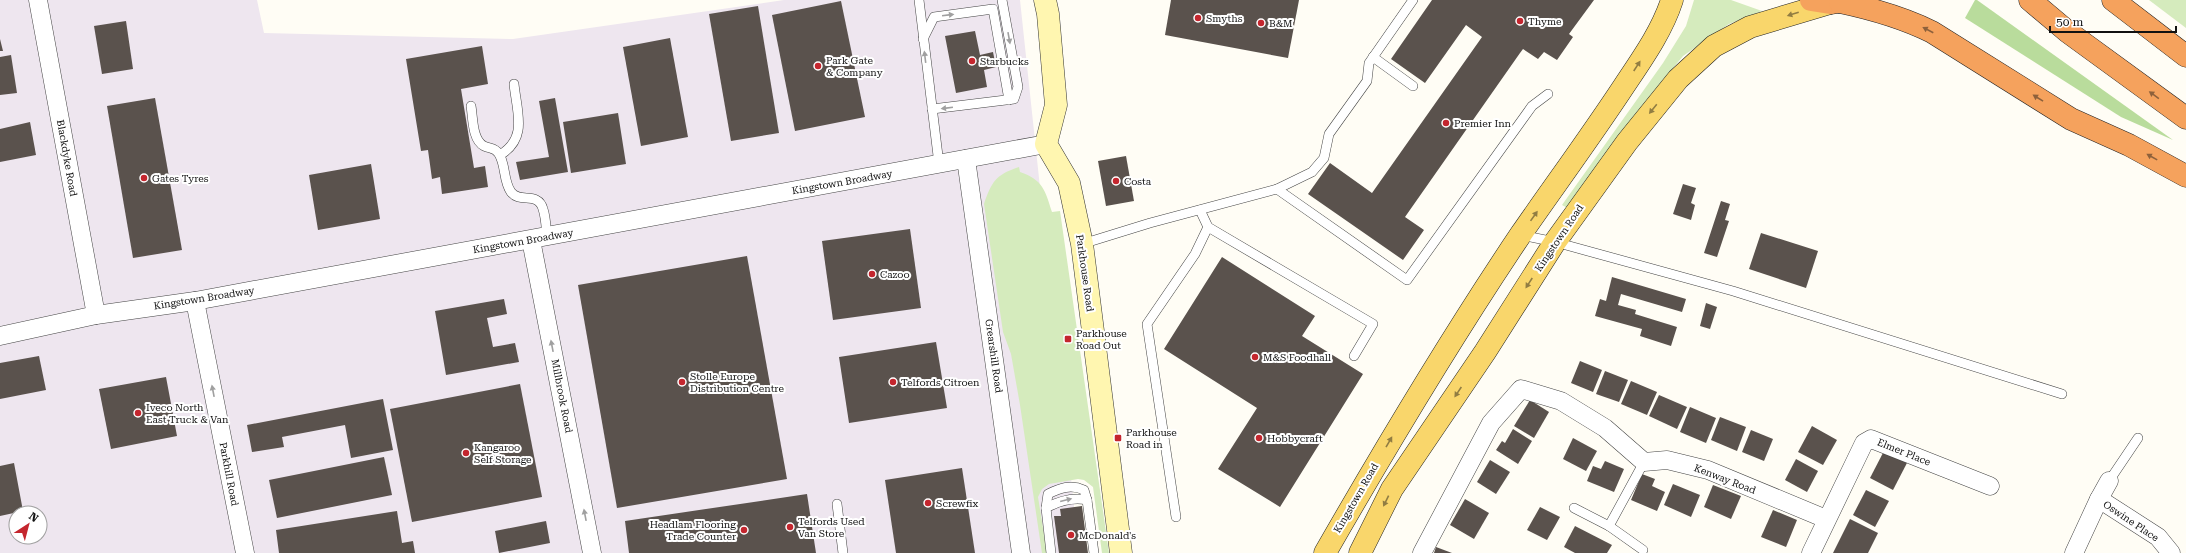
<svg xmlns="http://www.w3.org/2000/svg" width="2186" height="553" font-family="'Roboto Serif',serif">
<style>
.industrial{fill:#eee6ef;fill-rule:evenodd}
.green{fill:#d5ebbd}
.forest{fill:#b9dc9c}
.building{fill:#5a524d}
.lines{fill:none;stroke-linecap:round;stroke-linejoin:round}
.lane-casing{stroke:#444;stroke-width:10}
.street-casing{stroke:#444;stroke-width:19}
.secondary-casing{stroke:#333;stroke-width:23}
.primary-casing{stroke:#222;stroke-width:23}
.highway-casing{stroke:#222;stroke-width:23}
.lane{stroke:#fff;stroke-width:9}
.street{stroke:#fff;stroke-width:18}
.secondary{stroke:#fff6b0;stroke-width:22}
.primary{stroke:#f9d66b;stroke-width:22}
.highway{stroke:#f5a25d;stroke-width:22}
.oneway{fill:#917d42}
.oneway2{fill:#a0a0a0}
.oneway3{fill:#8e613b}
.poi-dot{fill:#c4262e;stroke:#fff;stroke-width:1.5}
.labels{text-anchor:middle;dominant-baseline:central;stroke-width:4;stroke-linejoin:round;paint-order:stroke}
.poi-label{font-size:10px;fill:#111;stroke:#fff;text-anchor:start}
.street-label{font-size:10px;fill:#111;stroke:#fff}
</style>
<rect width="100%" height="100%" fill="#fffdf5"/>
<path class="industrial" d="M0,0H257L264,33L513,39L784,0H1020L1079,553H0ZM16,513H40V537H16Z"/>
<g class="green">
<polygon points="1694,0 1731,0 1762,11 1729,24 1683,56 1664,79 1571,210 1562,205 1663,63 1686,26"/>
<polygon points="2149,0 2186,0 2186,28"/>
<path d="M1019,167L1020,172C1043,180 1045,190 1052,212L1060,211L1109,553H1102L1093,487L1084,480L1078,479L1049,484L1042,489L1038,497L1047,553H1042L1020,405L1011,354L1003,332L984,204C992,181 996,175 1019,167Z"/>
</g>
<polygon class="forest" points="1975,0 1977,0 2173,140 2121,117 1965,18"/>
<g class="building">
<polygon points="1171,0 1299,0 1288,58 1165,35"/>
<polygon points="1432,0 1594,0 1569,34 1573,37 1557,60 1544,52 1538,59 1523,49 1520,53 1405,217 1424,230 1403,260 1308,194 1330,163 1372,193 1482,37 1466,25 1425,83 1391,59"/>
<polygon points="841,1 865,117 795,131 772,15"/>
<polygon points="758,6 779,133 731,141 709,14"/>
<polygon points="126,21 133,69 102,74 94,26"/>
<polygon points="975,31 980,55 993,52 996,67 984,70 987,87 956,93 945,36"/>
<polygon points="670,38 688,137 641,146 623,47"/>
<polygon points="0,39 3,51 0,51"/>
<polygon points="482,46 488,84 461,89 474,168 485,166 488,187 442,194 440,177 432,179 428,150 421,151 406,59"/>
<polygon points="11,55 17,93 0,95 0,57"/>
<polygon points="155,98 182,250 133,258 107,106"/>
<polygon points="555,98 568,172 520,180 516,162 549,157 539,101"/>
<polygon points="618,113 626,164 571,173 563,122"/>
<polygon points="30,122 36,155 0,162 0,129"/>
<polygon points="1126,156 1134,201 1106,206 1098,161"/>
<polygon points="371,164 380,219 318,230 309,175"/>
<polygon points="1683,184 1696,188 1691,203 1695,205 1691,220 1673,214"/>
<polygon points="1721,201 1730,204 1725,220 1729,221 1717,257 1704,253"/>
<polygon points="910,229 921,308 833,320 822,241"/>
<polygon points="1761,233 1818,251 1806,288 1749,269"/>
<polygon points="747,256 787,479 617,508 578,285"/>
<polygon points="1222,257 1315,316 1302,336 1363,374 1280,507 1218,469 1257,408 1164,349"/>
<polygon points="1612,277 1686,299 1682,312 1621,294 1618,305 1636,310 1635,314 1677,327 1671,346 1640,336 1642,329 1595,316 1600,299 1606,301"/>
<polygon points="504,299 507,314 487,318 493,347 515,343 519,362 446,375 435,311"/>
<polygon points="1706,303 1717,307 1710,329 1700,326"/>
<polygon points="936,342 947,408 849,423 839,357"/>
<polygon points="39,356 46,390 0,399 0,363"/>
<polygon points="1580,361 1602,370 1593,392 1571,383"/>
<polygon points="1605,371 1628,380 1619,402 1596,394"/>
<polygon points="166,377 177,436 111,449 99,389"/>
<polygon points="1631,381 1657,392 1647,415 1621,404"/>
<polygon points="520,384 542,497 412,522 390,409"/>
<polygon points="1659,395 1687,407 1677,429 1649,416"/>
<polygon points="383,399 393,450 351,458 345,425 282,437 284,447 252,452 247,425"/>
<polygon points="1530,400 1549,412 1534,438 1514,426"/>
<polygon points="1690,407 1716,418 1706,443 1680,432"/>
<polygon points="1720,417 1746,427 1737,451 1711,440"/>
<polygon points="1812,426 1837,440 1823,465 1798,452"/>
<polygon points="1513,429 1532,441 1518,464 1496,450 1502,441 1505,443"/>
<polygon points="1751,430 1773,439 1764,461 1742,452"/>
<polygon points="1573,438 1597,451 1586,471 1563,459"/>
<polygon points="1885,449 1908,461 1893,490 1870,478"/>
<polygon points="384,457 392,495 277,518 269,480"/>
<polygon points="1796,459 1818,471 1807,492 1785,480"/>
<polygon points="1490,460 1510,472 1496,494 1477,482"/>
<polygon points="1605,461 1624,469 1614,492 1587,481 1593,466 1601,469"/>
<polygon points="14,463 23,511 0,516 0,466"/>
<polygon points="962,468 975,553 896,553 885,480"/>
<polygon points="1642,474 1655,479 1652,486 1665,492 1657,511 1631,500"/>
<polygon points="1673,484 1700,495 1691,517 1664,505"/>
<polygon points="1713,485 1741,496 1731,519 1704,507"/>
<polygon points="1866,490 1889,501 1875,527 1853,515"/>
<polygon points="807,494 816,553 629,553 625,521"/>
<polygon points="1465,499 1489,513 1474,539 1450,525"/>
<polygon points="1082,506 1088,553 1059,553 1054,516 1061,516 1060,509"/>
<polygon points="1540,507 1560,517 1547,540 1527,530"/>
<polygon points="1773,510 1797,520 1786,547 1761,537"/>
<polygon points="397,511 402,543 413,541 415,553 279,553 276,530"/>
<polygon points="1850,519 1878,533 1868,553 1833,553"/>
<polygon points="546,521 550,543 499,553 495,531"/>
<polygon points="1575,526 1612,545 1607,553 1575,553 1564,547"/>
<polygon points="1436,547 1452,553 1434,553"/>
</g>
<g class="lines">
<g class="lane-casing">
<g id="lane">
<polyline points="919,0 939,164"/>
<polyline points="923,39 934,17 993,9 1009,100"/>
<polyline points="1373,57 1413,86"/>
<path d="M471,106C473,117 472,140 484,146C490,149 495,147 499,154C506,165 503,181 511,192C520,204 538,191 543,209C546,218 546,228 547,237"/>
<polyline points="932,109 1014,99 1018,87 1002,0"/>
<path d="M500,155C528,138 517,113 514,84"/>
<polyline points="1277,189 1312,172 1324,158 1329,134 1367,81 1369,63 1413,0"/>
<polyline points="1208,227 1373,324 1354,356"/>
<polyline points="1521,235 1555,242 1733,291 2062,394"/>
<polyline points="1082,244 1150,223 1277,189 1407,280 1532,106 1548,94"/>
<polyline points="2109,481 2138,438"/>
<polyline points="837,504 843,553"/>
<path d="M1046,508L1048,494C1060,488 1071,484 1084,490L1087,500"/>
<polyline points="1574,508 1609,526 1644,462"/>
<polyline points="1176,517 1147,324 1195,254 1208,227 1200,210"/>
<polyline points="1609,526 1643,550"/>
<path d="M1051,553L1046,508C1059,501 1072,497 1087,500L1094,553"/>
</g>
</g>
<g class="street-casing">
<g id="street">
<polyline points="38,0 96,315"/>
<polyline points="966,159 1021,553"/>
<polyline points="531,240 592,553"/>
<polyline points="195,301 245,553"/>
<polyline points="0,336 96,315 195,301 1046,144"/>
<polyline points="2099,499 2109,481"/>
<polyline points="1422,553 1491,423 1521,389 1561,401 1605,428 1644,462 1667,460 1708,470 1826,519"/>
<polyline points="1811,553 1864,443 1871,439 1990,486"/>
<polyline points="2074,553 2099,499 2158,537 2171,553"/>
</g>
</g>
<g class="secondary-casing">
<polyline id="secondary" points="1045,0 1048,14 1056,105 1046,144 1069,183 1082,244 1121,553"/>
</g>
<g class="primary-casing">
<g id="primary">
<path d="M1325,553C1387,445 1451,338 1521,234C1555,185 1591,136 1624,86C1642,59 1662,31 1672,0"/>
<polyline points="1360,553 1392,489 1485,352 1555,242 1627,142 1678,79 1714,46 1750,27 1830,3"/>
</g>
</g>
<g class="highway-casing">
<g id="highway">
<polyline points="1811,0 1830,3 1851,0"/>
<polyline points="2030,0 2068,32 2186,118"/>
<polyline points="2113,0 2186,56"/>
<path d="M1840,2C1873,9 1902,17 1932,32L2071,119L2129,145L2186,176"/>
</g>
</g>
<use href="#lane" class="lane"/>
<use href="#street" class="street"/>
<use href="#secondary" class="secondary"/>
<use href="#primary" class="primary"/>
<use href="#highway" class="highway"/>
</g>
<defs><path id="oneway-solid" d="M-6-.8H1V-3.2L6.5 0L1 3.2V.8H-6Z"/></defs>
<g class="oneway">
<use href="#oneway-solid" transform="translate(1793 14) rotate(163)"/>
<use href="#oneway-solid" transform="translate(1637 66) rotate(-57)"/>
<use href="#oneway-solid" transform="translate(1653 109) rotate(129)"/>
<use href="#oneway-solid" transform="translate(1534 216) rotate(-55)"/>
<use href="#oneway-solid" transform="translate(1529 283) rotate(123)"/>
<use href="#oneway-solid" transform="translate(1458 392) rotate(124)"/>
<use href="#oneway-solid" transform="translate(1389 442) rotate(-60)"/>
<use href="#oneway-solid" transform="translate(1386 501) rotate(116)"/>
</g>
<g class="oneway2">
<use href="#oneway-solid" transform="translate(948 15) rotate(-7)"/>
<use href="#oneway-solid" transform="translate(1009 38) rotate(80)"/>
<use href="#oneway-solid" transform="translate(925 57) rotate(-97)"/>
<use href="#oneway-solid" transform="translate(947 108) rotate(173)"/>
<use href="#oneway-solid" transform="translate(552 346) rotate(-101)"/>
<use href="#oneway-solid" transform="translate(213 391) rotate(-101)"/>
<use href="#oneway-solid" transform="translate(1066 500) rotate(-14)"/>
<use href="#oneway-solid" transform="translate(585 515) rotate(-101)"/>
</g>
<g class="oneway3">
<use href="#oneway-solid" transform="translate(1928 30) rotate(-152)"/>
<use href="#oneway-solid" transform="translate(2154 95) rotate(-144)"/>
<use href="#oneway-solid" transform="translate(2038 98) rotate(-148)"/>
<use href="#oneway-solid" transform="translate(2152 157) rotate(-151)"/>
</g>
<g class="poi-dot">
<circle cx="1198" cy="18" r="4"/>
<circle cx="1520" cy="21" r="4"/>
<circle cx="1261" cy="23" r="4"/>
<circle cx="972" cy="61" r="4"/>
<circle cx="818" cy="66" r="4"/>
<circle cx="1446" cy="123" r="4"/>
<circle cx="144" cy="178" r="4"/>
<circle cx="1116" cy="181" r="4"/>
<circle cx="872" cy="274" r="4"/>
<rect x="1064" y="335" width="8" height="8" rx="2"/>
<circle cx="1255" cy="357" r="4"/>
<circle cx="682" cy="382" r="4"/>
<circle cx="893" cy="382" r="4"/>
<circle cx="138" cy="413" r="4"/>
<rect x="1114" y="434" width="8" height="8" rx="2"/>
<circle cx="1259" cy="438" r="4"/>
<circle cx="466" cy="453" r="4"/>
<circle cx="928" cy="503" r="4"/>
<circle cx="790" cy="527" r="4"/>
<circle cx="744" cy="530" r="4"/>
<circle cx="1071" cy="535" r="4"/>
</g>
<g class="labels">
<g class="poi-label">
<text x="1206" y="18">Smyths</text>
<text x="1528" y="21">Thyme</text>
<text x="1269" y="23">B&amp;M</text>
<text x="826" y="60">Park Gate<tspan x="826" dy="12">&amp; Company</tspan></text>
<text x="980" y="61">Starbucks</text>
<text x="1454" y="123">Premier Inn</text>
<text x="152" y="178">Gates Tyres</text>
<text x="1124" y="181">Costa</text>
<text x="880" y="274">Cazoo</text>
<text x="1076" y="333">Parkhouse<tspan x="1076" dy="12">Road Out</tspan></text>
<text x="1263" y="357">M&amp;S Foodhall</text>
<text x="690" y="376">Stolle Europe<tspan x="690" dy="12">Distribution Centre</tspan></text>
<text x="901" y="382">Telfords Citroen</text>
<text x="146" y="407">Iveco North<tspan x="146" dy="12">East Truck &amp; Van</tspan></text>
<text x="1126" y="432">Parkhouse<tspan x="1126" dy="12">Road in</tspan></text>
<text x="1267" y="438">Hobbycraft</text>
<text x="474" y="447">Kangaroo<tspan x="474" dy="12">Self Storage</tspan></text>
<text x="936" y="503">Screwfix</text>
<text x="798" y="521">Telfords Used<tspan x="798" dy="12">Van Store</tspan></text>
<text x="736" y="524" text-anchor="end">Headlam Flooring<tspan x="736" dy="12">Trade Counter</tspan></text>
<text x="1079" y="535">McDonald's</text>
</g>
<g class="street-label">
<text transform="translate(67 158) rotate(80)">Blackdyke Road</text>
<text transform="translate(842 182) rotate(-10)">Kingstown Broadway</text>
<text transform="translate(1559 238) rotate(-56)">Kingstown Road</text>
<text transform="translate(523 241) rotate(-10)">Kingstown Broadway</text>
<text transform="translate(1085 273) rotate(82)">Parkhouse Road</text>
<text transform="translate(204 298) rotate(-9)">Kingstown Broadway</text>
<text transform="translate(994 356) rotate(82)">Grearshill Road</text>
<text transform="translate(562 396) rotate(79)">Millbrook Road</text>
<text transform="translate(1904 452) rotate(22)">Elmer Place</text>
<text transform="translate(229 474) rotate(79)">Parkhill Road</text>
<text transform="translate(1725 479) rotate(21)">Kenway Road</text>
<text transform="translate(1356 498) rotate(-60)">Kingstown Road</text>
<text transform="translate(2131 521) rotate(34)">Oswine Place</text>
</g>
</g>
<g transform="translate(28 525) rotate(36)"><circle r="19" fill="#ffffff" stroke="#a0a0a0"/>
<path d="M0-3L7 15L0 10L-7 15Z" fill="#c4262e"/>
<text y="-6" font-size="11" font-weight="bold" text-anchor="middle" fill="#111111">N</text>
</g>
<path d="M2050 26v6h126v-6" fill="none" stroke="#111111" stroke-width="2"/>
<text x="2056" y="26" font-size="12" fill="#111111" stroke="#ffffff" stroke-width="3" paint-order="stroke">50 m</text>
</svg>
